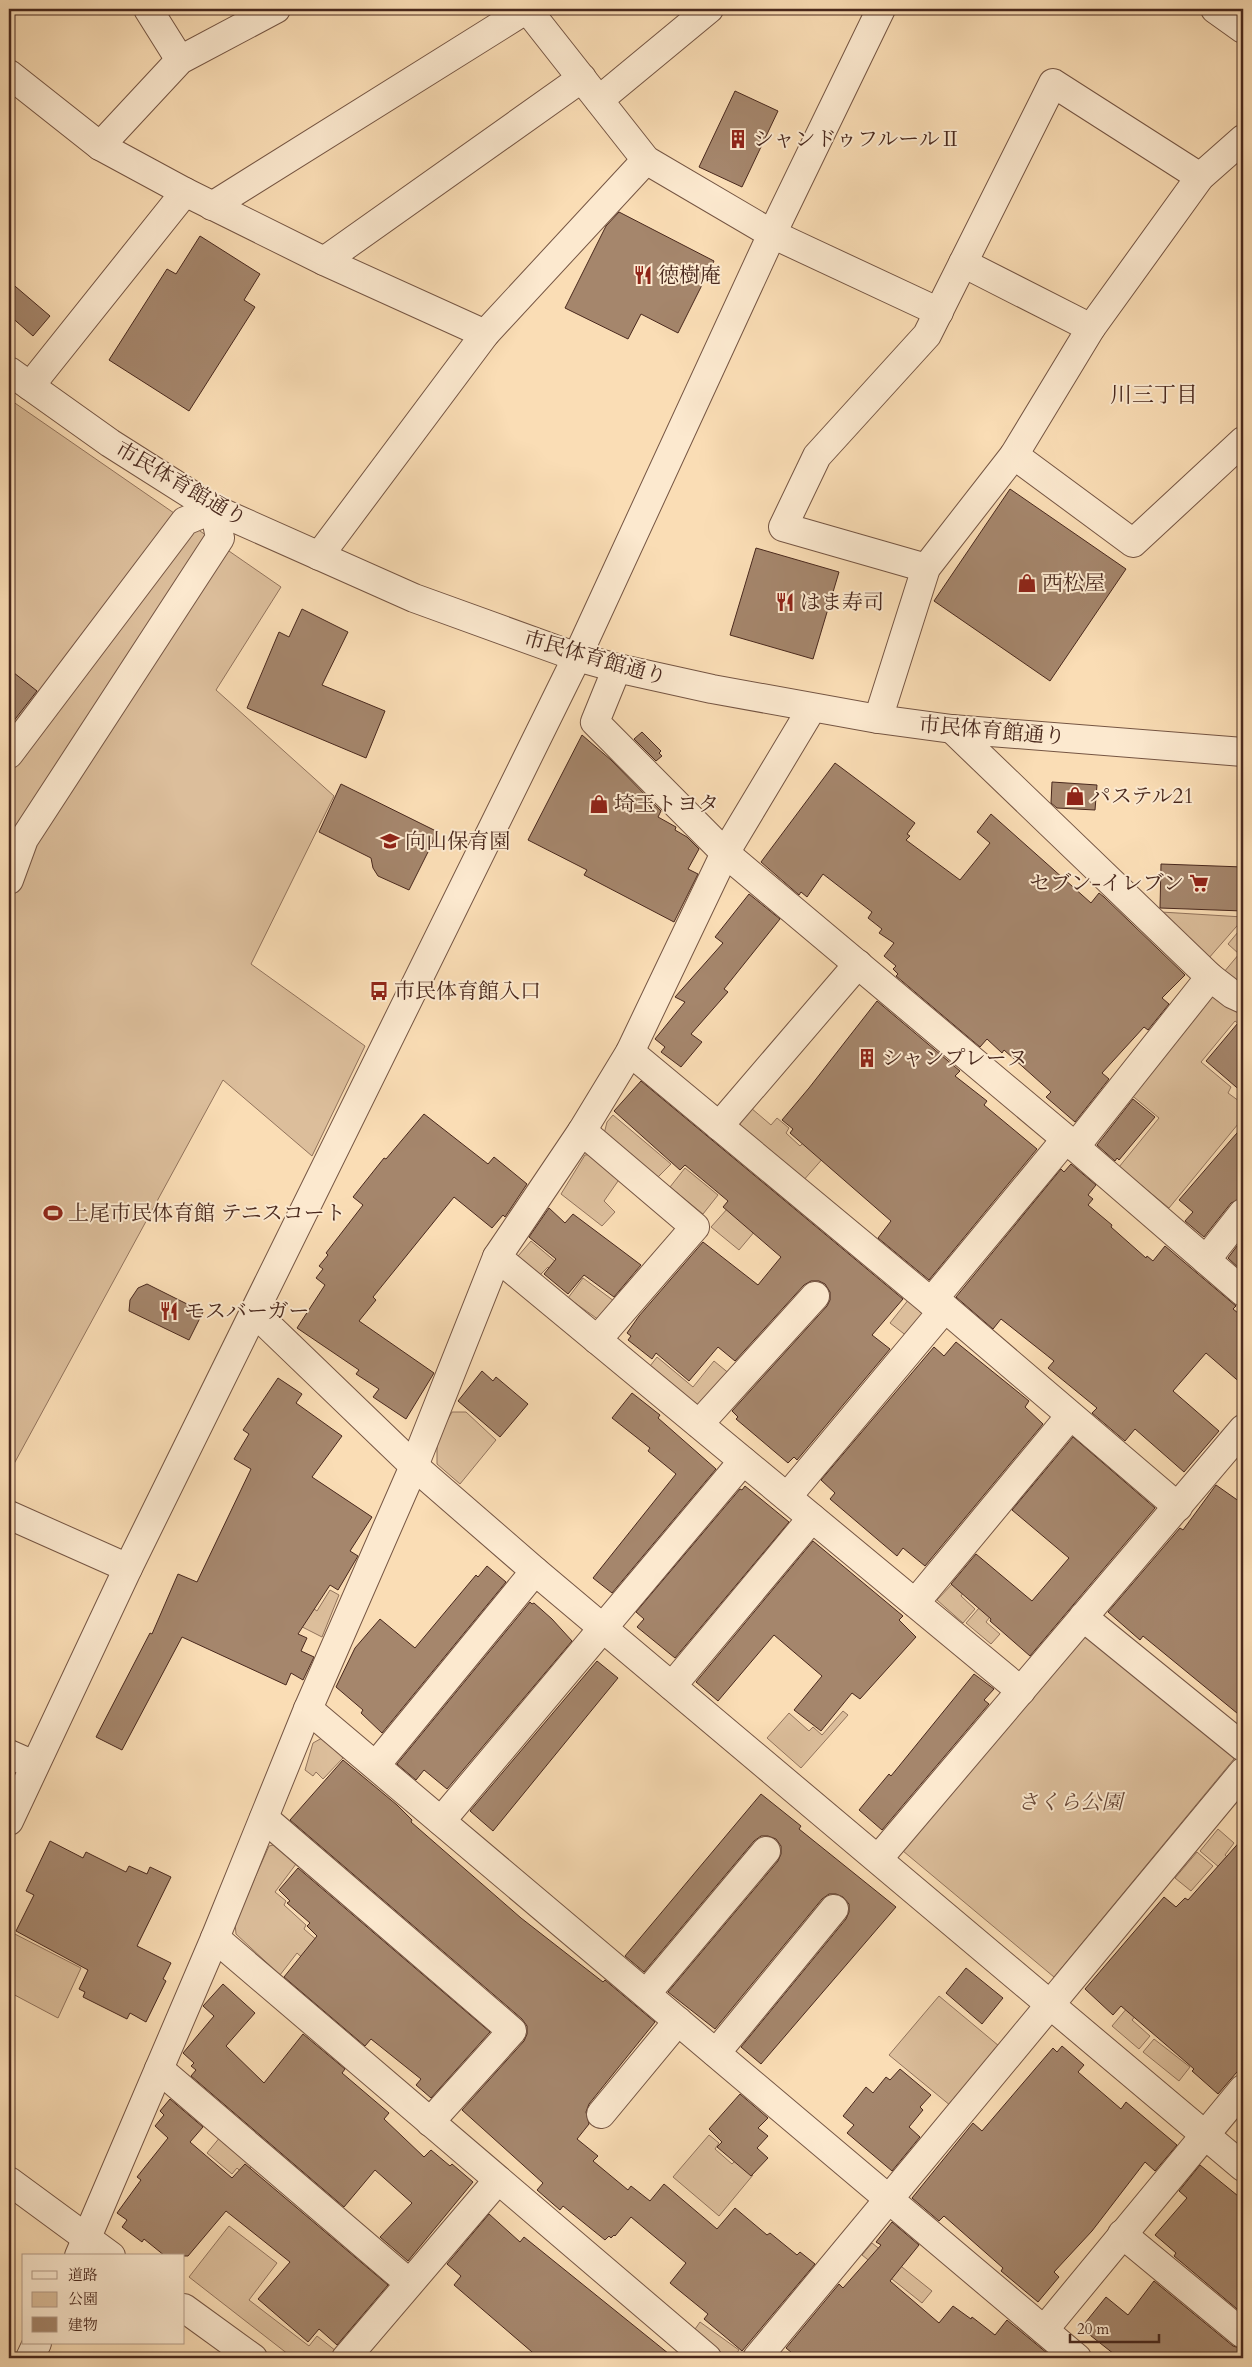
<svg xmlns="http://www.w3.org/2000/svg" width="1252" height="2367" font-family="Cardo,'Noto Serif JP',serif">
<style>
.green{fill:#dcbe9b;stroke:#92735c}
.building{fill:#a5866c;stroke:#49281d}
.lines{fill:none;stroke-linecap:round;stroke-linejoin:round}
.minor-casing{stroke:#755543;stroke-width:30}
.minor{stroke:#fce9cf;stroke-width:28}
.labels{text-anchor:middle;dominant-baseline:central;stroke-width:4;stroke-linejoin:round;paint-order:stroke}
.poi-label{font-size:21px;fill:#49281d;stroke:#fce9cf;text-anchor:start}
.street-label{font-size:21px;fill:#49281d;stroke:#fce9cf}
.park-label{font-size:21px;font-style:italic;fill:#664636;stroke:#fce9cf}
.neighbourhood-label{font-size:22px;fill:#49281d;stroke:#fce9cf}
</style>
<rect width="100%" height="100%" fill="#faddb5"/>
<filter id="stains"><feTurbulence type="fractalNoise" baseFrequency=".004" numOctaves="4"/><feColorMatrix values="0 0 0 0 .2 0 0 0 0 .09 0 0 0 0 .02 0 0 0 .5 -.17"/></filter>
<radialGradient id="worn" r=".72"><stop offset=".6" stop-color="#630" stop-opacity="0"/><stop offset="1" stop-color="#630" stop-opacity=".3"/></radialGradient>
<g class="green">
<polygon points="9,399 281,587 216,690 334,796 251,964 365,1046 312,1156 223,1080 9,1473"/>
<polygon points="1161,912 1243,917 1243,919 1208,959"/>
<polygon points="1243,926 1243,988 1224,972 1239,954 1228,944"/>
<polygon points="1211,992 1243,1008 1243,1027 1235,1021 1201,1062 1231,1087 1228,1093 1243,1104 1243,1118 1169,1208 1119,1167 1159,1118 1129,1093"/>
<polygon points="751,1108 771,1125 777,1118 789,1128 786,1133 800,1146 806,1140 825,1156 802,1182 742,1130 739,1122"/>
<polygon points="613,1115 671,1164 657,1178 604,1134 607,1122"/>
<polygon points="595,1154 623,1174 604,1201 615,1212 602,1226 561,1194 585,1155"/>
<polygon points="685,1168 718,1195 703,1214 670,1187"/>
<polygon points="728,1208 755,1231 739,1250 711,1227"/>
<polygon points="531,1241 562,1267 556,1274 548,1267 540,1275 518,1256"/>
<polygon points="583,1278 614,1301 599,1320 568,1298"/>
<polygon points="909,1299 926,1313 912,1340 890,1323"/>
<polygon points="657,1357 693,1387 714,1361 731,1375 699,1406 650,1366"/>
<polygon points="452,1412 466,1412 496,1440 460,1484 437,1464 437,1439"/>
<polygon points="953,1583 963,1593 961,1596 975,1609 963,1623 937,1600"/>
<polygon points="330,1590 339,1595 322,1637 249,1600 304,1602 317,1611"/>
<polygon points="986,1600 996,1609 986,1622 1000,1634 991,1644 966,1623"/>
<polygon points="1087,1628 1238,1754 1054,1977 903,1851"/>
<polygon points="843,1711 848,1715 801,1768 767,1738 789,1713 809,1731 813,1727 822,1735"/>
<polygon points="322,1738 343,1758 323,1779 316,1772 313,1776 305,1770 313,1743"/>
<polygon points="1218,1829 1234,1843 1225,1855 1241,1869 1233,1879 1200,1851"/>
<polygon points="281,1843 299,1860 275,1892 286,1901 284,1905 306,1925 304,1929 334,1955 320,1974 297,1953 280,1975 236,1934 235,1923 269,1846"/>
<polygon points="1197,1852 1213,1866 1191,1891 1175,1878"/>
<polygon points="9,1931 81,1968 58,2018 9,1992"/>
<polygon points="939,1996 999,2046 951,2106 889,2055"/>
<polygon points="1128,2007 1137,2014 1132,2020 1150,2036 1139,2049 1112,2026"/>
<polygon points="1154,2039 1190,2067 1179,2081 1143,2052"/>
<polygon points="709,2135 719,2143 715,2149 732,2164 736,2160 753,2175 719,2216 673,2177"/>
<polygon points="221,2136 254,2164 244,2175 237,2168 232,2174 207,2153"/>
<polygon points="229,2226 277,2263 249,2300 309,2346 317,2336 336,2351 331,2358 293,2358 189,2277"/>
<polygon points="872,2243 932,2291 922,2303 862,2255"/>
<polygon points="700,2322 739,2350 733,2358 729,2358 693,2332"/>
</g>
<g class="building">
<polygon points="735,91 778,111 742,187 699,167"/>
<polygon points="619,212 714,261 678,333 641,314 628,339 565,308 606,226"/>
<polygon points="200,236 260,274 244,300 255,307 189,411 109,360 167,269 176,274"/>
<polygon points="9,281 50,316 33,336 9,315"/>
<polygon points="1010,489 1126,569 1050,681 934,601"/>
<polygon points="756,548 839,572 813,659 730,635"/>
<polygon points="302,609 348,632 322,685 385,711 366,758 247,708 279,632 289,637"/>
<polygon points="9,669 37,691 9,727"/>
<polygon points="642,732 661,751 659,753 662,756 656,761 634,739"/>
<polygon points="582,735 611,760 661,811 658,817 676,827 675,830 687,837 699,849 688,869 698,874 674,922 584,875 587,870 528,840"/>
<polygon points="835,763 915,823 907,834 910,836 906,840 960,880 990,843 977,832 991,814 1091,903 1099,893 1104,897 1185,975 1162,998 1169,1004 1148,1030 1144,1027 1102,1073 1109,1079 1075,1122 1046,1097 1051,1092 1004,1050 1002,1053 987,1039 980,1047 896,976 898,974 893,969 896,966 884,956 894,943 879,933 882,929 868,918 872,912 823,874 807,897 801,892 799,895 761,862"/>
<polygon points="1052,782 1097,785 1095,810 1057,808 1051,803"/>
<polygon points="341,784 438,832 409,890 378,876 373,868 371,858 319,832"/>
<polygon points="1161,864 1243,867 1243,911 1160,908"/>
<polygon points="749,894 780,919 724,989 728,992 691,1034 702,1042 681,1067 661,1052 665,1047 655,1039 685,1002 675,997 723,943 715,937"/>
<polygon points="877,1001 960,1071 955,1076 987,1101 984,1105 1037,1149 929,1280 878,1238 891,1221 790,1133 793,1129 782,1120 809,1088"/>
<polygon points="1243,1017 1243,1093 1206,1061"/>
<polygon points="641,1081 903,1299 872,1335 890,1349 797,1460 794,1457 788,1463 736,1419 738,1417 732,1411 827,1306 830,1300 830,1292 825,1284 819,1281 811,1281 804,1285 735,1361 718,1347 689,1381 656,1353 652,1359 628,1340 631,1336 627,1333 639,1316 703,1242 758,1285 781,1257 723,1207 728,1201 685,1165 680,1170 614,1111"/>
<polygon points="1133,1099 1155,1117 1119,1160 1117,1158 1115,1161 1097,1145"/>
<polygon points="424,1114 488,1164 494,1157 527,1184 505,1217 503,1215 492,1228 454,1197 373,1297 376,1300 359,1321 434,1373 406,1419 373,1397 379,1389 356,1374 359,1370 297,1328 325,1285 316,1278 323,1269 319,1266 328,1255 326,1253 363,1205 353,1197 384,1158 386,1159"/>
<polygon points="1243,1126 1243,1198 1231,1203 1204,1237 1185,1221 1193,1212 1179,1200"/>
<polygon points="1071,1164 1096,1185 1088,1195 1093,1199 1088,1205 1112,1225 1111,1227 1146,1258 1147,1256 1153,1261 1165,1246 1236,1306 1233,1309 1243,1317 1243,1385 1206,1353 1173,1391 1219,1431 1184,1472 1135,1429 1125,1441 1092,1413 1097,1408 1048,1368 1054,1361 1001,1319 993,1329 956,1297 1061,1169 1064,1172"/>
<polygon points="549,1208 565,1223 573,1214 641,1265 614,1297 584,1275 568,1294 544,1274 556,1259 529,1237"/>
<polygon points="1243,1238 1243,1272 1228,1258"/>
<polygon points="147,1284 203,1312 189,1340 129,1311 130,1300 138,1288"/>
<polygon points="956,1342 1029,1401 1025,1407 1043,1424 925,1566 903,1548 897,1556 830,1499 835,1493 821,1480 934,1347 944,1356"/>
<polygon points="482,1371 493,1381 496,1377 528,1404 500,1437 458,1401"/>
<polygon points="278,1378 302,1394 296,1403 342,1436 312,1477 372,1517 350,1551 358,1556 338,1590 330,1585 298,1634 307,1638 301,1651 314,1657 303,1680 291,1673 286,1685 182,1637 122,1750 96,1737 150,1633 152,1634 178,1574 197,1582 251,1469 234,1459 249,1434 243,1430"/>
<polygon points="632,1393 660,1415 658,1418 716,1469 612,1593 593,1578 676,1474 648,1451 650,1448 612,1418"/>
<polygon points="1073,1437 1155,1508 1030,1656 990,1621 991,1619 951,1584 976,1554 1032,1601 1069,1558 1012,1510"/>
<polygon points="1216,1485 1243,1504 1243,1718 1143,1636 1140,1640 1108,1612 1180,1528 1183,1530"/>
<polygon points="745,1486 789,1522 675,1658 637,1627 644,1619 636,1612 740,1489 742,1490"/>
<polygon points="813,1541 903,1616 899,1620 916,1637 860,1699 852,1693 821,1731 794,1710 822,1676 774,1635 718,1701 696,1682"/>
<polygon points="487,1566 506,1582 382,1733 361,1713 363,1710 336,1687 355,1648 380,1619 415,1648 476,1575 478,1577"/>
<polygon points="530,1602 532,1604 534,1603 552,1619 572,1641 447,1789 424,1770 416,1780 397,1764"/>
<polygon points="597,1661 618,1678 493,1831 470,1811"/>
<polygon points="974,1674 994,1689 984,1700 989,1704 882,1830 859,1810 889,1774 891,1776"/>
<polygon points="343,1760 397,1805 412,1820 411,1822 521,1918 603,1982 605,1980 655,2022 589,2104 586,2112 589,2124 577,2139 598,2156 593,2161 628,2190 631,2186 650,2201 664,2184 717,2229 735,2208 767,2235 770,2233 797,2255 800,2252 815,2264 742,2351 704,2319 708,2314 670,2283 686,2263 631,2217 615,2236 614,2235 611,2238 609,2236 605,2240 563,2206 560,2210 537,2190 543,2183 462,2110 524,2041 527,2034 527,2026 522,2019 290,1820"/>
<polygon points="761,1794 801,1826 799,1829 896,1907 761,2064 741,2047 846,1919 849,1912 849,1904 843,1897 836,1894 829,1894 822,1899 715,2029 668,1992 778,1861 781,1854 781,1846 776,1839 768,1836 761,1836 754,1841 644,1972 625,1956"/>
<polygon points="1243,1838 1243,2065 1218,2094 1192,2071 1194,2069 1121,2006 1113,2015 1085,1989 1164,1897 1176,1907 1185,1898 1188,1900"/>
<polygon points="50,1841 83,1858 86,1852 126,1872 129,1866 147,1874 150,1867 171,1877 137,1946 171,1963 163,1979 166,1981 146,2022 130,2013 127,2019 83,1997 85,1992 79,1989 88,1970 16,1931 34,1895 26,1891"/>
<polygon points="298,1868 490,2032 431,2098 416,2085 421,2079 371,2039 365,2046 284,1977 317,1936 307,1926 310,1923 287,1903 290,1901 279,1890"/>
<polygon points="966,1968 1003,1998 982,2024 946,1993"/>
<polygon points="223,1984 255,2013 226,2046 264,2083 303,2034 345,2069 342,2073 389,2113 384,2119 424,2157 431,2150 450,2166 452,2164 473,2182 408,2261 380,2237 412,2203 375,2170 344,2207 191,2076 196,2070 191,2066 194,2063 183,2053 214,2016 203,2006"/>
<polygon points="1062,2046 1084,2065 1078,2072 1121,2109 1126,2102 1177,2145 1155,2171 1145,2162 1092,2231 1054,2272 1059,2277 1038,2302 1001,2271 1003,2268 944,2216 939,2221 912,2198 973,2123 982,2131 1053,2048 1057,2052"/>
<polygon points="900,2069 931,2095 920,2107 923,2110 909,2127 920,2137 892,2171 847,2133 854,2125 843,2116 866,2087 873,2093 886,2077 890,2080"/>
<polygon points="740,2094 768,2118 758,2128 768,2136 757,2148 768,2158 751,2176 717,2147 722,2142 709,2129"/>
<polygon points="170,2099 203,2127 190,2142 232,2178 245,2164 388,2285 337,2345 319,2329 308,2342 258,2299 290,2262 226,2211 188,2256 165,2256 144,2239 142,2242 122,2227 127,2220 117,2213 141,2180 137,2177 168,2138 155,2126 164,2115 160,2111"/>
<polygon points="1200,2165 1243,2200 1243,2314 1174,2256 1176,2253 1155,2235 1187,2198 1179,2191"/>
<polygon points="489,2214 520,2242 524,2237 674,2358 539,2358 454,2285 461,2276 447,2264"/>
<polygon points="892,2222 919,2245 890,2281 939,2323 953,2306 971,2319 972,2317 995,2335 1007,2320 1053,2358 798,2358 786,2348 839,2284 843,2288 881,2245 876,2242"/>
<polygon points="1154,2281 1233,2346 1243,2349 1243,2358 1119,2358 1081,2328 1106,2297 1128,2315"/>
</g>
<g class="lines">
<g class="minor-casing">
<g id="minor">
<polyline points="148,9 180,60"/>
<polyline points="1215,9 1243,29"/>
<polyline points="9,74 100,146 185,192 324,261 485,334"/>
<polyline points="599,100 709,9"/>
<polyline points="100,146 180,60 276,9"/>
<polyline points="212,206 527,9 646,160 772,234 939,312"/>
<polyline points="324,261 582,78"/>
<polyline points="963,263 1091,328"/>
<polyline points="9,371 110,443 214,509 414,598 577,657 617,668 712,689 878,719 952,729 1243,752"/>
<polyline points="30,386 185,192"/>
<polyline points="1014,455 1133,543 1243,441"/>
<polyline points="319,556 485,334 646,160"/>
<polyline points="926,568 783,527 817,456 927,335 1053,83 1200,177"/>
<polyline points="617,668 595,722 725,853 1066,1139 1243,1292"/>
<polyline points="878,719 926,568 1014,455 1091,328 1200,177 1243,139"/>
<polyline points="952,729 1210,977 1232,994 1243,999"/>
<polyline points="9,754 185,521 214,509 220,538 24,839 9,880"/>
<polyline points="630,1052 931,1302 945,1308 1178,1507"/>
<polyline points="719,1126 858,964"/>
<polyline points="582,1131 695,1227 597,1340"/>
<polyline points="1075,1147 1210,977"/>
<polyline points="497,1257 1021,1691"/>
<polyline points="1206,1260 1243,1213"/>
<polyline points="931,1302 1066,1139"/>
<polyline points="254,1312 414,1466 535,1571 1243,2167"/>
<polyline points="699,1424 815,1296"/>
<polyline points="787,1497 945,1308"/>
<polyline points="9,1515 128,1568"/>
<polyline points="915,1603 1070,1416"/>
<polyline points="1083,1617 1243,1747"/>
<polyline points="672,1686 812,1518"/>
<polyline points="308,1709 1077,2358"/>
<polyline points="9,1754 34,1765"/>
<polyline points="376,1765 535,1571"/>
<polyline points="264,1818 512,2031 430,2122"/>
<polyline points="9,1821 128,1568 577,657 772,234 881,9"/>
<polyline points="441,1821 743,1461"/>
<polyline points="878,1859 1243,1429"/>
<polyline points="215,1938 707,2358"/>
<polyline points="646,1994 766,1851"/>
<polyline points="716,2053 834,1909"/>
<polyline points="159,2069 409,2283"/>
<polyline points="601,2114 678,2021"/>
<polyline points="9,2181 111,2256"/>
<polyline points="1122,2234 1243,2334"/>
<polyline points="79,2256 215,1938 308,1709 414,1466 497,1257 582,1131 630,1052 725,853 812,708"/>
<polyline points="184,2308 253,2358"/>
<polyline points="1044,2330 1243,2089"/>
<polyline points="30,2358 37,2343"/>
<polyline points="346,2358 498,2180"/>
<polyline points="757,2358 1243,1772"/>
</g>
</g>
<use href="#minor" class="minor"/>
</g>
<defs>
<g id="building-bare" transform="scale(1.5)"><path d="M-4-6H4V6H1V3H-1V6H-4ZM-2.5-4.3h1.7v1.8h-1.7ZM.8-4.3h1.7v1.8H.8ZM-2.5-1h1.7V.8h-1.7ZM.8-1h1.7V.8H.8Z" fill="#8f2418" stroke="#fce9cf" stroke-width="2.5" paint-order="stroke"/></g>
<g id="restaurant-bare" transform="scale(1.5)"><path d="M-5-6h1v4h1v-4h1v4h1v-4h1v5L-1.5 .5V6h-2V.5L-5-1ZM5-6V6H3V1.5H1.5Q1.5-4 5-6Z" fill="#8f2418" stroke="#fce9cf" stroke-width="2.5" paint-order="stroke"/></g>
<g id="shop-bare" transform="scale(1.5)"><path d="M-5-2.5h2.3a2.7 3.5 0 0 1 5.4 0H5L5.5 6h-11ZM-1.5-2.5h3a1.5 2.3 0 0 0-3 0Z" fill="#8f2418" stroke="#fce9cf" stroke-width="2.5" paint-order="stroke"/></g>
<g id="school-bare" transform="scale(1.5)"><path d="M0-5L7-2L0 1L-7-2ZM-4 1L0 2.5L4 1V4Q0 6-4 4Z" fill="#8f2418" stroke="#fce9cf" stroke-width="2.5" paint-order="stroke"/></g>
<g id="supermarket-bare" transform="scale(1.5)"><path d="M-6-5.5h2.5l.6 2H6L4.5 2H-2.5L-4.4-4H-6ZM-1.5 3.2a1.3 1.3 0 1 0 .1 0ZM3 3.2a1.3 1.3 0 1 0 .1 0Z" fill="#8f2418" stroke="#fce9cf" stroke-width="2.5" paint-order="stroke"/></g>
<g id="bus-bare" transform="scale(1.5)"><path d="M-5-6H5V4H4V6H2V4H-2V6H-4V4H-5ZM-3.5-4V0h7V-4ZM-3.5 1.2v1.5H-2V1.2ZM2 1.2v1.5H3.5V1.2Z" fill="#8f2418" stroke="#fce9cf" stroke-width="2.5" paint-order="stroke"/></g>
<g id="stadium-bare" transform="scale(1.5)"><path d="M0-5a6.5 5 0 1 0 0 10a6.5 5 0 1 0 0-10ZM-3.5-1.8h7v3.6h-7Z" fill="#8f2418" stroke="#fce9cf" stroke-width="2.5" paint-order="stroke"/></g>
</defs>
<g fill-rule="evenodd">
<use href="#building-bare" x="738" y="139"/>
<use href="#restaurant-bare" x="643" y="275"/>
<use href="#shop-bare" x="1027" y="583"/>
<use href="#restaurant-bare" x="785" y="602"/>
<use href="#shop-bare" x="1075" y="796"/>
<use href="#shop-bare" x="599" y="804"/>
<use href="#school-bare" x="390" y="841"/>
<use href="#supermarket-bare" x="1199" y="883"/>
<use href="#bus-bare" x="379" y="991"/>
<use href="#building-bare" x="867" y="1058"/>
<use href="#stadium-bare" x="53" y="1213"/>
<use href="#restaurant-bare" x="169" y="1311"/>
</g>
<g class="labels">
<g class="poi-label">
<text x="753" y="139">シャンドゥフルールⅡ</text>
<text x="658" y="275">徳樹庵</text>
<text x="1042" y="583">西松屋</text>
<text x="800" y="602">はま寿司</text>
<text x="1090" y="796">パステル21</text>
<text x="614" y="804">埼玉トヨタ</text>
<text x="405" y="841">向山保育園</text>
<text x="1184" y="883" text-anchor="end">セブン-イレブン</text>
<text x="394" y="991">市民体育館入口</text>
<text x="882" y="1058">シャンプレーヌ</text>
<text x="68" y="1213">上尾市民体育館 テニスコート</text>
<text x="184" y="1311">モスバーガー</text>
</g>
<g class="street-label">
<text transform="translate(181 484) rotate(30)">市民体育館通り</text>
<text transform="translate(595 658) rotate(16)">市民体育館通り</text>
<text transform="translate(992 731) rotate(5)">市民体育館通り</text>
</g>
<g class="park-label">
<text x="1070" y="1802">さくら公園</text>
</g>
<g class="neighbourhood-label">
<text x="1154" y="395">川三丁目</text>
</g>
</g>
<rect width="1252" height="2367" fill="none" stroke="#faddb5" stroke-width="30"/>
<rect x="10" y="10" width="1232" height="2347" fill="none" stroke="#49281d" stroke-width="2.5"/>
<rect x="15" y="15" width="1222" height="2337" fill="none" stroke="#49281d"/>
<rect x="22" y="2254" width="162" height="90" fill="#fce9cf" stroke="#b49c88"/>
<rect x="32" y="2271" width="25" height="8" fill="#fce9cf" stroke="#b49c88"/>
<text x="68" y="2280" font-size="15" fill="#49281d">道路</text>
<rect x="32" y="2292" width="25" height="15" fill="#dcbe9b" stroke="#b49c88"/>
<text x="68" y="2304" font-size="15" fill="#49281d">公園</text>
<rect x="32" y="2317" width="25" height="15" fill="#a5866c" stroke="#b49c88"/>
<text x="68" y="2330" font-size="15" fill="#49281d">建物</text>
<path d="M1070 2334v8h89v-8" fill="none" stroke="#49281d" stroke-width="2.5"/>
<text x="1077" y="2334" font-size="15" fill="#49281d" stroke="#fce9cf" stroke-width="4" paint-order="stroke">20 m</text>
<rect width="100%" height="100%" filter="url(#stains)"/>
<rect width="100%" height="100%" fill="url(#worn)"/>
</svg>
